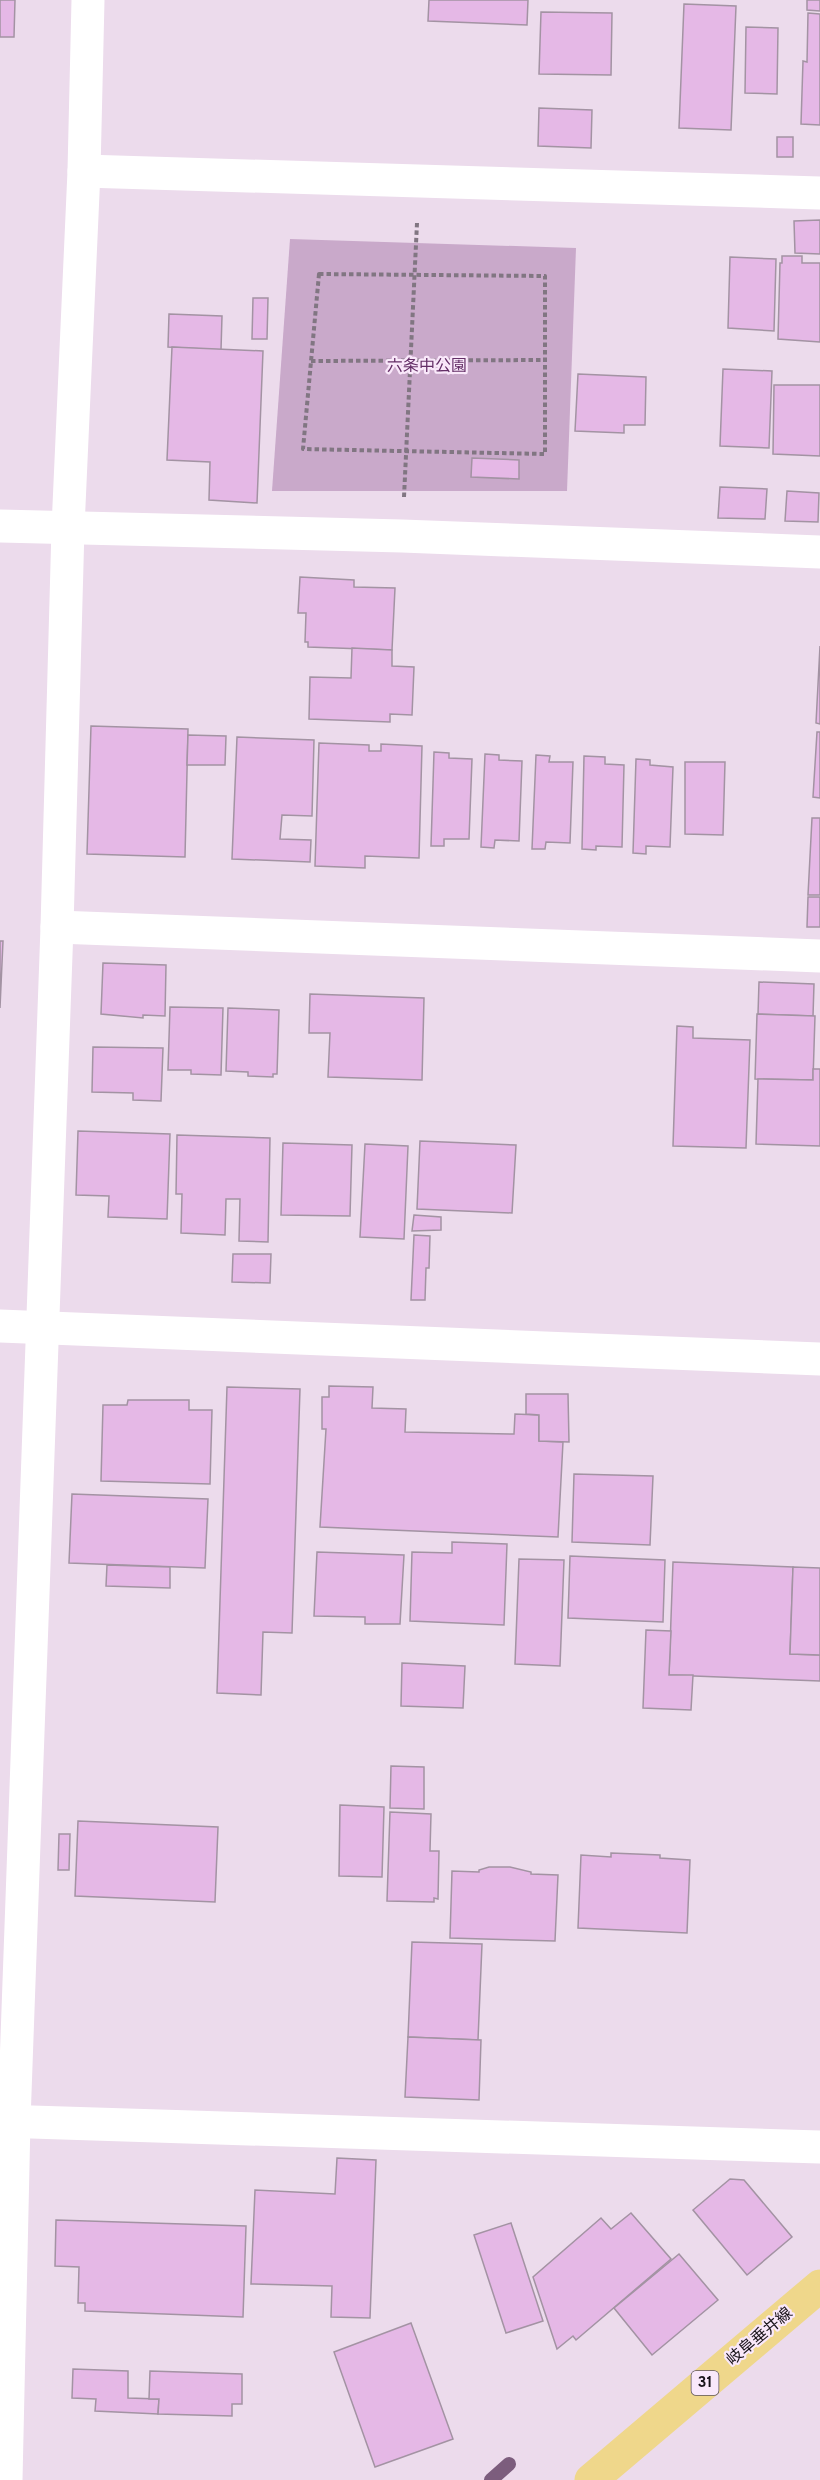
<svg xmlns="http://www.w3.org/2000/svg" width="820" height="2480" font-family="Overpass,'Noto Sans JP',sans-serif">
<style>
.green{fill:#c9a9ca}
.lines{fill:none;stroke-linecap:round;stroke-linejoin:round}
.stream{stroke:#7c5d7d;stroke-width:14}
.building{fill:#e5b8e6;stroke:#a393a3;stroke-width:1.5}
.path{stroke:#817682;stroke-width:4;stroke-dasharray:4.5 3;stroke-linecap:butt}
.street{stroke:#fff;stroke-width:33}
.secondary{stroke:#fff;stroke-width:33}
.primary{stroke:#efd78b;stroke-width:33}
.labels{text-anchor:middle;dominant-baseline:central;stroke-width:4.5;stroke-linejoin:round;paint-order:stroke}
.shield{fill:#f9e8fa;stroke:#5c545d;stroke-width:1.5}
.shield-label{font-size:15px;font-weight:bold;fill:#19141a}
.park-label{font-size:16px;fill:#632e66;stroke:#f9e8fa}
.street-label{font-size:16px;fill:#19141a;stroke:#f9e8fa}
</style>
<rect width="100%" height="100%" fill="#ecdbec"/>
<polygon class="green" points="290,239 576,248 567,491 272,491"/>
<g class="lines">
<polyline class="stream" points="491,2480 509,2464"/>
</g>
<g class="building">
<polygon points="0,0 15,0 14,37 0,37"/>
<polygon points="429,0 528,0 527,25 428,21"/>
<polygon points="807,0 820,0 820,11 807,10"/>
<polygon points="684,4 736,6 731,130 679,128"/>
<polygon points="541,12 612,13 611,75 539,74"/>
<polygon points="808,13 820,14 820,125 801,124 803,61 807,62"/>
<polygon points="746,27 778,28 777,94 745,93"/>
<polygon points="539,108 592,110 591,148 538,146"/>
<rect x="777" y="137" width="16" height="20"/>
<polygon points="820,220 820,254 795,253 794,221"/>
<polygon points="782,256 802,256 802,263 820,263 820,342 778,339 780,263 782,263"/>
<polygon points="730,257 776,259 774,331 728,328"/>
<polygon points="253,298 268,298 267,339 252,339"/>
<polygon points="169,314 222,316 221,350 168,347"/>
<polygon points="172,347 263,351 257,503 209,500 210,462 167,460"/>
<polygon points="723,369 772,371 769,448 720,446"/>
<polygon points="578,374 646,377 645,425 624,425 624,433 575,431"/>
<polygon points="774,385 820,385 820,456 773,454"/>
<polygon points="472,458 519,460 519,479 471,477"/>
<polygon points="720,487 767,489 765,519 718,518"/>
<polygon points="787,491 819,493 818,522 785,521"/>
<polygon points="300,577 354,580 354,587 395,588 392,650 308,647 308,642 305,642 306,613 298,613"/>
<polygon points="820,646 820,724 816,723"/>
<polygon points="352,648 392,650 392,666 414,667 412,715 390,714 390,722 309,719 310,677 351,678"/>
<polygon points="91,726 188,729 185,857 87,854"/>
<polygon points="817,732 820,732 820,798 813,797"/>
<polygon points="188,735 226,736 225,765 187,765"/>
<polygon points="237,737 314,740 312,816 282,815 280,839 311,840 310,862 232,859"/>
<polygon points="319,743 369,745 369,751 381,751 381,744 422,746 419,858 365,856 365,868 315,866"/>
<polygon points="434,752 449,753 449,758 472,759 469,839 444,839 444,846 431,846"/>
<polygon points="485,754 499,755 499,760 522,761 519,841 495,840 494,848 481,847"/>
<polygon points="536,755 550,756 549,762 573,762 570,843 546,842 545,849 532,849"/>
<polygon points="584,756 605,757 605,764 624,765 622,847 596,846 596,850 582,849"/>
<polygon points="636,759 650,760 650,765 673,767 670,847 646,846 646,854 633,853"/>
<polygon points="685,762 725,762 723,835 685,834"/>
<polygon points="812,818 820,818 820,895 808,895"/>
<polygon points="808,897 820,897 820,927 807,927"/>
<polygon points="0,941 3,941 0,1008"/>
<polygon points="103,963 166,965 165,1016 143,1015 143,1018 101,1014"/>
<polygon points="759,982 814,984 813,1016 758,1014"/>
<polygon points="310,994 424,998 422,1080 328,1077 330,1033 309,1033"/>
<polygon points="170,1007 223,1008 221,1075 191,1074 191,1070 168,1070"/>
<polygon points="228,1008 279,1010 277,1074 273,1074 273,1077 248,1076 248,1072 226,1071"/>
<polygon points="757,1014 815,1016 813,1080 755,1079"/>
<polygon points="677,1026 693,1027 693,1038 750,1040 746,1148 673,1146"/>
<polygon points="93,1047 163,1048 161,1101 133,1100 133,1093 92,1092"/>
<polygon points="813,1069 820,1069 820,1146 756,1144 758,1079 813,1080"/>
<polygon points="78,1131 170,1134 167,1219 108,1217 109,1196 76,1195"/>
<polygon points="177,1135 270,1138 268,1242 239,1241 240,1199 226,1199 225,1235 181,1233 182,1194 176,1194"/>
<polygon points="420,1141 516,1145 512,1213 417,1209"/>
<polygon points="283,1143 352,1145 350,1216 281,1215"/>
<polygon points="365,1144 408,1146 404,1239 360,1237"/>
<polygon points="414,1215 441,1217 441,1230 412,1231"/>
<polygon points="414,1235 430,1236 429,1268 426,1268 425,1300 411,1300"/>
<polygon points="233,1254 271,1254 270,1283 232,1282"/>
<polygon points="329,1386 373,1387 372,1408 406,1409 405,1432 514,1434 515,1414 539,1415 539,1441 563,1442 558,1537 320,1527 326,1429 322,1429 322,1397 329,1397"/>
<polygon points="227,1387 300,1389 292,1633 263,1632 261,1695 217,1693"/>
<polygon points="526,1394 568,1394 569,1442 539,1441 539,1415 526,1414"/>
<polygon points="128,1400 189,1400 189,1410 212,1410 210,1484 101,1481 103,1405 127,1405"/>
<polygon points="574,1474 653,1476 650,1545 572,1542"/>
<polygon points="72,1494 208,1499 205,1568 69,1563"/>
<polygon points="452,1542 507,1544 504,1625 410,1621 412,1552 452,1553"/>
<polygon points="317,1552 404,1555 400,1624 365,1624 365,1617 314,1616"/>
<polygon points="570,1556 665,1560 663,1622 568,1618"/>
<polygon points="519,1559 564,1560 560,1666 515,1664"/>
<polygon points="673,1562 793,1567 790,1654 820,1655 820,1681 669,1675"/>
<polygon points="107,1565 170,1567 170,1588 106,1586"/>
<polygon points="793,1567 820,1568 820,1655 790,1654"/>
<polygon points="646,1630 671,1631 669,1675 693,1675 691,1710 643,1708"/>
<polygon points="402,1663 465,1666 463,1708 401,1706"/>
<polygon points="391,1766 424,1767 424,1809 390,1808"/>
<polygon points="340,1805 384,1807 382,1877 339,1876"/>
<polygon points="390,1812 431,1814 430,1851 439,1851 438,1899 434,1898 434,1902 387,1901"/>
<polygon points="78,1821 218,1827 215,1902 75,1896"/>
<polygon points="59,1834 70,1834 69,1870 58,1870"/>
<polygon points="611,1853 660,1855 660,1858 690,1860 687,1933 578,1928 581,1855 611,1857"/>
<polygon points="489,1867 510,1867 531,1872 531,1874 558,1875 555,1941 450,1938 452,1871 479,1872 479,1870"/>
<polygon points="412,1942 482,1944 478,2040 408,2037"/>
<polygon points="408,2037 481,2040 479,2100 405,2097"/>
<polygon points="337,2158 376,2160 370,2318 331,2317 332,2286 251,2284 255,2190 335,2194"/>
<polygon points="730,2179 744,2180 792,2237 747,2275 693,2210"/>
<polygon points="631,2213 671,2259 576,2340 573,2336 557,2349 533,2277 601,2218 611,2229"/>
<polygon points="56,2220 246,2226 243,2317 85,2311 85,2303 78,2303 79,2267 55,2266"/>
<polygon points="511,2223 543,2321 506,2333 474,2235"/>
<polygon points="679,2254 718,2300 652,2355 614,2308"/>
<polygon points="411,2323 453,2439 375,2467 334,2352"/>
<polygon points="73,2369 128,2371 128,2398 159,2399 158,2414 95,2411 96,2399 72,2398"/>
<polygon points="150,2371 242,2374 242,2404 232,2404 232,2416 158,2414 159,2399 149,2399"/>
</g>
<g class="lines">
<g class="path">
<polygon points="319,274 545,276 545,454 303,449"/>
<polyline points="311,361 545,360"/>
<polyline points="404,497 417,223"/>
</g>
<g class="street">
<polyline points="84,171 820,193"/>
<polyline points="0,526 402,536 820,552"/>
<polyline points="57,927 820,956"/>
<polyline points="0,2121 820,2147"/>
<polyline points="6,2480 14,2121 57,927 68,528 84,171 88,0"/>
</g>
<polyline class="secondary" points="0,1326 820,1359"/>
<polyline class="primary" points="591,2480 820,2286"/>
</g>
<g class="labels">
<rect class="shield" x="691.5" y="2371" width="27" height="24" rx="4.5"/>
<g class="shield-label">
<text x="705" y="2383">31</text>
</g>
<g class="park-label">
<text x="427" y="367">六条中公園</text>
</g>
<g class="street-label">
<text transform="translate(760 2337) rotate(-40)">岐阜垂井線</text>
</g>
</g>
</svg>
